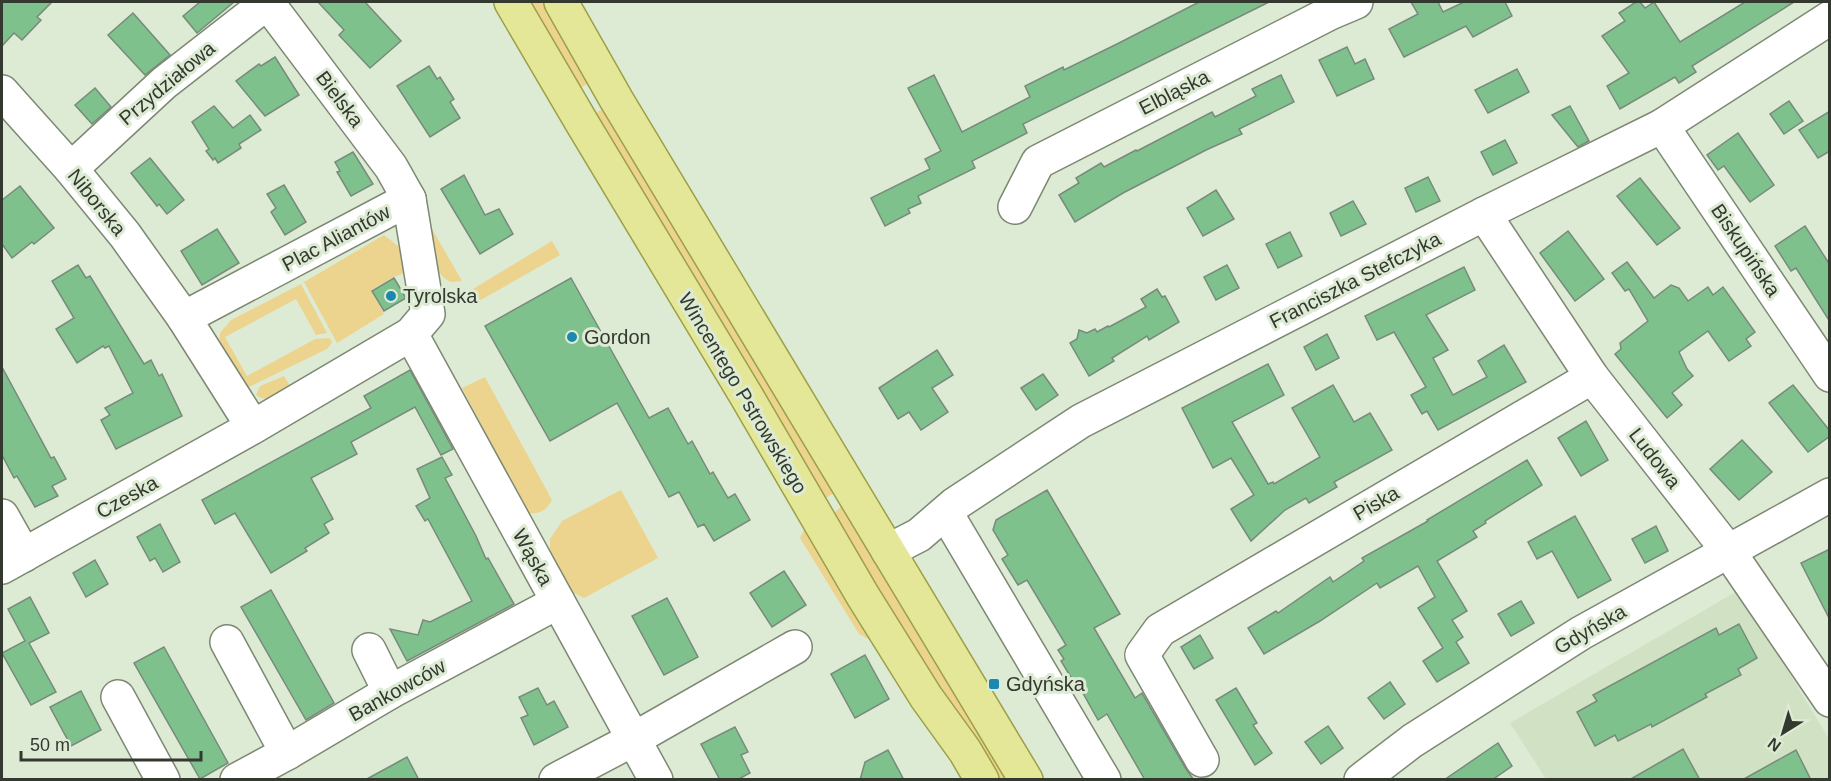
<svg xmlns="http://www.w3.org/2000/svg" width="1831" height="781" font-family="Arial,sans-serif">
<style>
.built{fill:#d1e1c3}
.green{fill:#ecd48e}
.building{fill:#7fc18d;stroke:#778b7b;stroke-width:1.5}
.lines{fill:none;stroke-linecap:round;stroke-linejoin:round}
.minor-casing{stroke:#7d8873;stroke-width:36}
.major-casing{stroke:#9ba047;stroke-width:36}
.minor{stroke:#fff;stroke-width:33}
.major{stroke:#e5e798;stroke-width:33}
.poi-dot{fill:#1c88af;stroke:#deebd4;stroke-width:2}
.labels{text-anchor:middle;dominant-baseline:central;stroke-width:6;stroke-linejoin:round;paint-order:stroke}
.street-label{font-size:20px;fill:#343930;stroke:#deebd4}
.poi-label{font-size:20px;fill:#343930;stroke:#deebd4;text-anchor:start}
</style>
<rect width="100%" height="100%" fill="#deebd4"/>
<polygon class="built" points="1739,590 1829,739 1829,779 1546,779 1510,723"/>
<g class="green">
<polygon points="525,2 545,2 589,83 577,90"/>
<polygon points="605,107 836,492 822,500 591,116"/>
<path d="M424,215L462,281C458,281 455,282 452,282C431,278 427,232 424,215Z"/>
<polygon points="384,235 398,246 410,271 394,277 371,290 384,314 337,343 304,282"/>
<polygon points="552,241 560,255 479,301 473,289"/>
<polygon points="301,284 327,333 316,335 296,299 225,337 247,376 315,339 330,338 332,343 327,349 247,388 219,348 220,333 231,320"/>
<path d="M284,376L292,390C280,396 268,404 256,395L260,386Z"/>
<path d="M485,377L552,500C546,511 540,514 528,513L462,388Z"/>
<polygon points="621,490 658,558 584,598 570,591 550,550 550,539 562,521"/>
<polygon points="843,505 1009,779 1001,779 993,767 965,736 832,515"/>
<polygon points="805,528 871,635 870,640 859,634 800,538"/>
</g>
<g class="building">
<polygon points="2,2 52,2 37,17 41,20 22,40 14,33 2,46"/>
<polygon points="200,2 234,2 197,33 183,16"/>
<polygon points="318,2 365,2 401,41 370,68 339,35 344,30"/>
<polygon points="1199,2 1269,2 1023,124 1027,133 972,161 975,168 918,196 921,203 908,209 910,213 885,226 871,198 930,169 925,159 941,151 908,88 934,75 962,132 1030,97 1025,86 1063,67 1064,70 1117,44"/>
<polygon points="1411,2 1438,2 1443,12 1464,2 1505,2 1512,16 1473,37 1466,26 1404,57 1389,29 1418,14"/>
<polygon points="1636,2 1640,2 1645,8 1654,2 1680,42 1745,2 1794,2 1692,66 1696,72 1679,83 1675,77 1620,109 1607,86 1629,73 1602,36 1625,21 1619,13"/>
<polygon points="133,13 170,55 145,75 108,35"/>
<polygon points="1347,47 1355,64 1365,59 1374,79 1337,96 1319,60"/>
<polygon points="275,57 299,95 265,116 236,81 259,64 261,66"/>
<polygon points="429,66 437,79 440,77 454,99 450,102 460,118 430,137 397,86"/>
<polygon points="1517,69 1529,92 1488,113 1475,90"/>
<polygon points="1281,75 1294,102 1239,129 1242,134 1206,150 1123,193 1075,222 1059,195 1079,183 1076,178 1101,163 1104,167 1136,150 1137,151 1212,112 1215,117 1256,96 1252,89"/>
<polygon points="95,88 111,107 92,124 75,105"/>
<polygon points="1789,101 1803,121 1784,134 1770,114"/>
<polygon points="214,106 233,128 250,115 261,130 239,144 241,148 218,163 215,158 213,160 206,151 209,149 192,122"/>
<polygon points="1570,106 1589,141 1578,147 1552,115"/>
<polygon points="1830,111 1830,151 1818,158 1799,130"/>
<polygon points="1738,133 1774,185 1750,202 1724,166 1718,170 1707,155"/>
<polygon points="1505,140 1517,163 1493,175 1481,152"/>
<polygon points="353,152 373,184 351,196 337,172 340,171 335,162"/>
<polygon points="150,158 184,200 167,214 159,204 157,206 131,173"/>
<polygon points="464,175 485,215 499,209 513,234 480,254 441,189"/>
<polygon points="1428,177 1440,201 1416,212 1405,188"/>
<polygon points="1640,178 1680,228 1657,245 1617,196"/>
<polygon points="284,185 306,222 285,235 271,212 276,208 267,194"/>
<polygon points="20,186 54,228 34,244 32,242 12,258 2,244 2,200"/>
<polygon points="1216,190 1234,219 1203,236 1187,208"/>
<polygon points="1353,201 1366,224 1341,236 1330,213"/>
<polygon points="1805,226 1830,265 1830,322 1796,268 1791,271 1775,246"/>
<polygon points="217,229 239,263 202,285 181,251"/>
<polygon points="1568,231 1604,279 1575,301 1540,253"/>
<polygon points="1290,232 1302,256 1278,268 1266,244"/>
<polygon points="1627,262 1654,298 1671,285 1679,288 1688,301 1708,287 1713,295 1723,287 1755,332 1746,339 1751,346 1729,361 1708,331 1679,352 1687,369 1693,376 1672,393 1682,405 1667,418 1615,354 1621,349 1620,343 1648,321 1629,289 1625,291 1612,273"/>
<polygon points="78,265 86,278 90,276 144,364 151,360 159,376 162,374 182,416 116,449 101,420 110,415 105,408 133,393 109,346 105,348 103,346 77,363 56,329 74,318 52,281"/>
<polygon points="1227,265 1239,288 1216,300 1204,277"/>
<polygon points="1464,267 1475,290 1426,315 1448,350 1433,358 1453,395 1487,377 1478,361 1504,345 1526,382 1438,430 1427,411 1422,414 1411,395 1426,387 1394,332 1377,340 1365,316"/>
<polygon points="394,278 406,298 384,311 372,291"/>
<polygon points="571,278 649,418 668,408 688,444 692,441 710,474 713,472 728,498 735,494 750,520 714,541 704,524 698,527 679,492 669,497 617,403 550,441 485,326"/>
<polygon points="1157,289 1162,297 1165,296 1179,322 1149,340 1147,336 1112,358 1114,361 1089,376 1070,343 1077,339 1079,330 1087,333 1095,329 1097,332 1108,326 1109,327 1146,307 1141,299"/>
<polygon points="1327,334 1339,358 1316,370 1304,347"/>
<polygon points="937,350 953,375 932,388 948,412 921,430 909,412 898,419 879,388"/>
<polygon points="1268,364 1284,395 1232,422 1268,484 1273,482 1274,484 1320,457 1292,408 1333,385 1354,422 1370,413 1392,450 1334,482 1337,487 1309,503 1306,498 1285,510 1251,541 1231,509 1254,495 1231,458 1213,468 1182,408"/>
<polygon points="2,367 51,458 54,457 66,479 52,486 58,496 35,507 17,476 14,478 2,455"/>
<polygon points="410,370 453,449 441,455 415,407 351,442 357,454 311,478 333,519 324,524 329,533 305,548 307,551 271,573 235,513 215,524 202,500 371,408 364,396"/>
<polygon points="1043,374 1058,395 1036,410 1021,388"/>
<polygon points="1793,385 1830,431 1830,436 1808,452 1769,403"/>
<polygon points="1586,421 1608,460 1581,476 1558,438"/>
<polygon points="1742,440 1772,472 1739,500 1710,469"/>
<polygon points="442,457 452,475 445,478 476,536 486,559 488,558 514,604 407,661 390,629 418,635 423,620 430,622 472,601 428,519 425,521 416,506 430,498 417,469"/>
<polygon points="1527,460 1542,485 1485,521 1486,523 1473,531 1477,537 1437,561 1467,611 1452,620 1463,637 1456,642 1469,663 1437,682 1423,661 1443,648 1418,608 1435,597 1418,566 1380,588 1377,583 1320,621 1264,654 1248,628 1276,611 1278,613 1330,577 1333,582 1364,561 1362,558 1428,521 1427,520"/>
<polygon points="1047,490 1120,614 1094,628 1135,698 1142,693 1186,769 1194,780 1145,780 1107,714 1098,720 1080,688 1078,689 1061,661 1064,659 1058,650 1066,645 1027,580 1018,585 1002,559 1008,555 993,530 996,520"/>
<polygon points="1575,516 1611,580 1578,598 1552,551 1537,559 1528,542"/>
<polygon points="160,524 180,562 163,572 155,558 150,561 137,537"/>
<polygon points="1656,526 1668,551 1645,563 1632,539"/>
<polygon points="1830,549 1830,620 1801,563"/>
<polygon points="95,560 108,584 86,597 73,573"/>
<polygon points="784,571 806,605 772,627 750,593"/>
<polygon points="271,590 334,703 306,720 241,607"/>
<polygon points="30,597 49,633 29,643 56,692 31,705 2,653 25,641 8,609"/>
<polygon points="667,598 698,657 664,675 632,616"/>
<polygon points="1521,601 1534,623 1511,636 1498,614"/>
<polygon points="1739,624 1757,658 1738,669 1741,675 1705,694 1707,697 1652,727 1651,724 1618,741 1615,735 1595,746 1577,712 1597,701 1593,695 1716,628 1719,635"/>
<polygon points="1200,635 1213,658 1194,669 1181,647"/>
<polygon points="164,647 228,763 200,779 134,663"/>
<polygon points="865,655 889,699 855,718 831,674"/>
<polygon points="1390,682 1405,704 1384,719 1368,698"/>
<polygon points="538,688 547,705 554,701 568,727 534,745 521,718 528,715 519,697"/>
<polygon points="1236,688 1257,723 1253,725 1272,753 1255,765 1216,700"/>
<polygon points="81,691 101,730 71,746 50,707"/>
<polygon points="1328,726 1343,748 1321,764 1305,742"/>
<polygon points="735,727 748,752 741,755 750,773 737,780 720,780 701,744"/>
<polygon points="1498,743 1512,766 1492,780 1444,780"/>
<polygon points="1683,749 1700,780 1629,780"/>
<polygon points="888,750 904,780 860,780 865,762"/>
<polygon points="1796,750 1811,780 1742,780"/>
<polygon points="407,757 419,780 365,780 398,762"/>
</g>
<g class="lines">
<g class="minor-casing">
<g id="minor">
<polyline points="267,2 391,167 409,199"/>
<polyline points="2,92 71,169 125,235 184,318"/>
<polyline points="1662,126 1830,375"/>
<polyline points="71,169 164,83 268,2"/>
<polyline points="1015,207 1038,162 1330,13 1356,2"/>
<polyline points="1484,214 1592,377 1729,552 1830,700"/>
<polyline points="411,334 656,780"/>
<polyline points="946,513 1104,780"/>
<polyline points="2,516 24,555"/>
<polyline points="888,551 919,535 955,504 1081,421 1484,214 1662,126 1830,18"/>
<polyline points="2,567 253,427 411,334 428,314 409,199 184,318 253,427"/>
<polyline points="227,642 287,753"/>
<polyline points="369,650 390,692"/>
<polyline points="118,697 163,780"/>
<polyline points="1202,760 1142,655 1160,630 1592,377"/>
<polyline points="237,780 287,753 390,692 558,602"/>
<polyline points="556,780 634,739 795,647"/>
<polyline points="1361,780 1412,741 1581,633 1830,495"/>
</g>
</g>
<g class="major-casing">
<g id="major">
<polyline points="511,2 582,123 747,397 863,596 926,697 965,751 982,780"/>
<polyline points="561,2 616,99 1026,780"/>
</g>
</g>
<use href="#minor" class="minor"/>
<use href="#major" class="major"/>
</g>
<g class="poi-dot">
<circle cx="391" cy="296" r="6"/>
<circle cx="572" cy="337" r="6"/>
<rect x="988" y="678" width="12" height="12" rx="3"/>
</g>
<g class="labels">
<g class="street-label">
<text transform="translate(167 83) rotate(-40)">Przydziałowa</text>
<text transform="translate(1174 92) rotate(-27)">Elbląska</text>
<text transform="translate(340 99) rotate(53)">Bielska</text>
<text transform="translate(97 202) rotate(51)">Niborska</text>
<text transform="translate(336 238) rotate(-28)">Plac Aliantów</text>
<text transform="translate(1746 250) rotate(56)">Biskupińska</text>
<text transform="translate(1355 280) rotate(-27)">Franciszka Stefczyka</text>
<text transform="translate(743 393) rotate(59)">Wincentego Pstrowskiego</text>
<text transform="translate(1655 458) rotate(52)">Ludowa</text>
<text transform="translate(127 497) rotate(-29)">Czeska</text>
<text transform="translate(1376 503) rotate(-30)">Piska</text>
<text transform="translate(533 557) rotate(61)">Wąska</text>
<text transform="translate(1590 629) rotate(-30)">Gdyńska</text>
<text transform="translate(397 690) rotate(-29)">Bankowców</text>
</g>
<g class="poi-label">
<text x="403" y="296">Tyrolska</text>
<text x="584" y="337">Gordon</text>
<text x="1006" y="684">Gdyńska</text>
</g>
</g>
<rect width="1831" height="781" fill="none" stroke="#343930" stroke-width="6"/>
<g transform="translate(1783 733) rotate(217)" stroke="#deebd4" stroke-width="4.5" paint-order="stroke">
<path d="M0-4.5L10 22L0 15L-10 22Z" fill="#343930"/>
<text y="-9" font-size="16" font-weight="bold" text-anchor="middle" fill="#343930">N</text>
</g>
<path d="M21 751v9h180v-9" fill="none" stroke="#343930" stroke-width="3"/>
<text x="30" y="751" font-size="18" fill="#343930" stroke="#deebd4" stroke-width="4.5" paint-order="stroke">50 m</text>
</svg>
